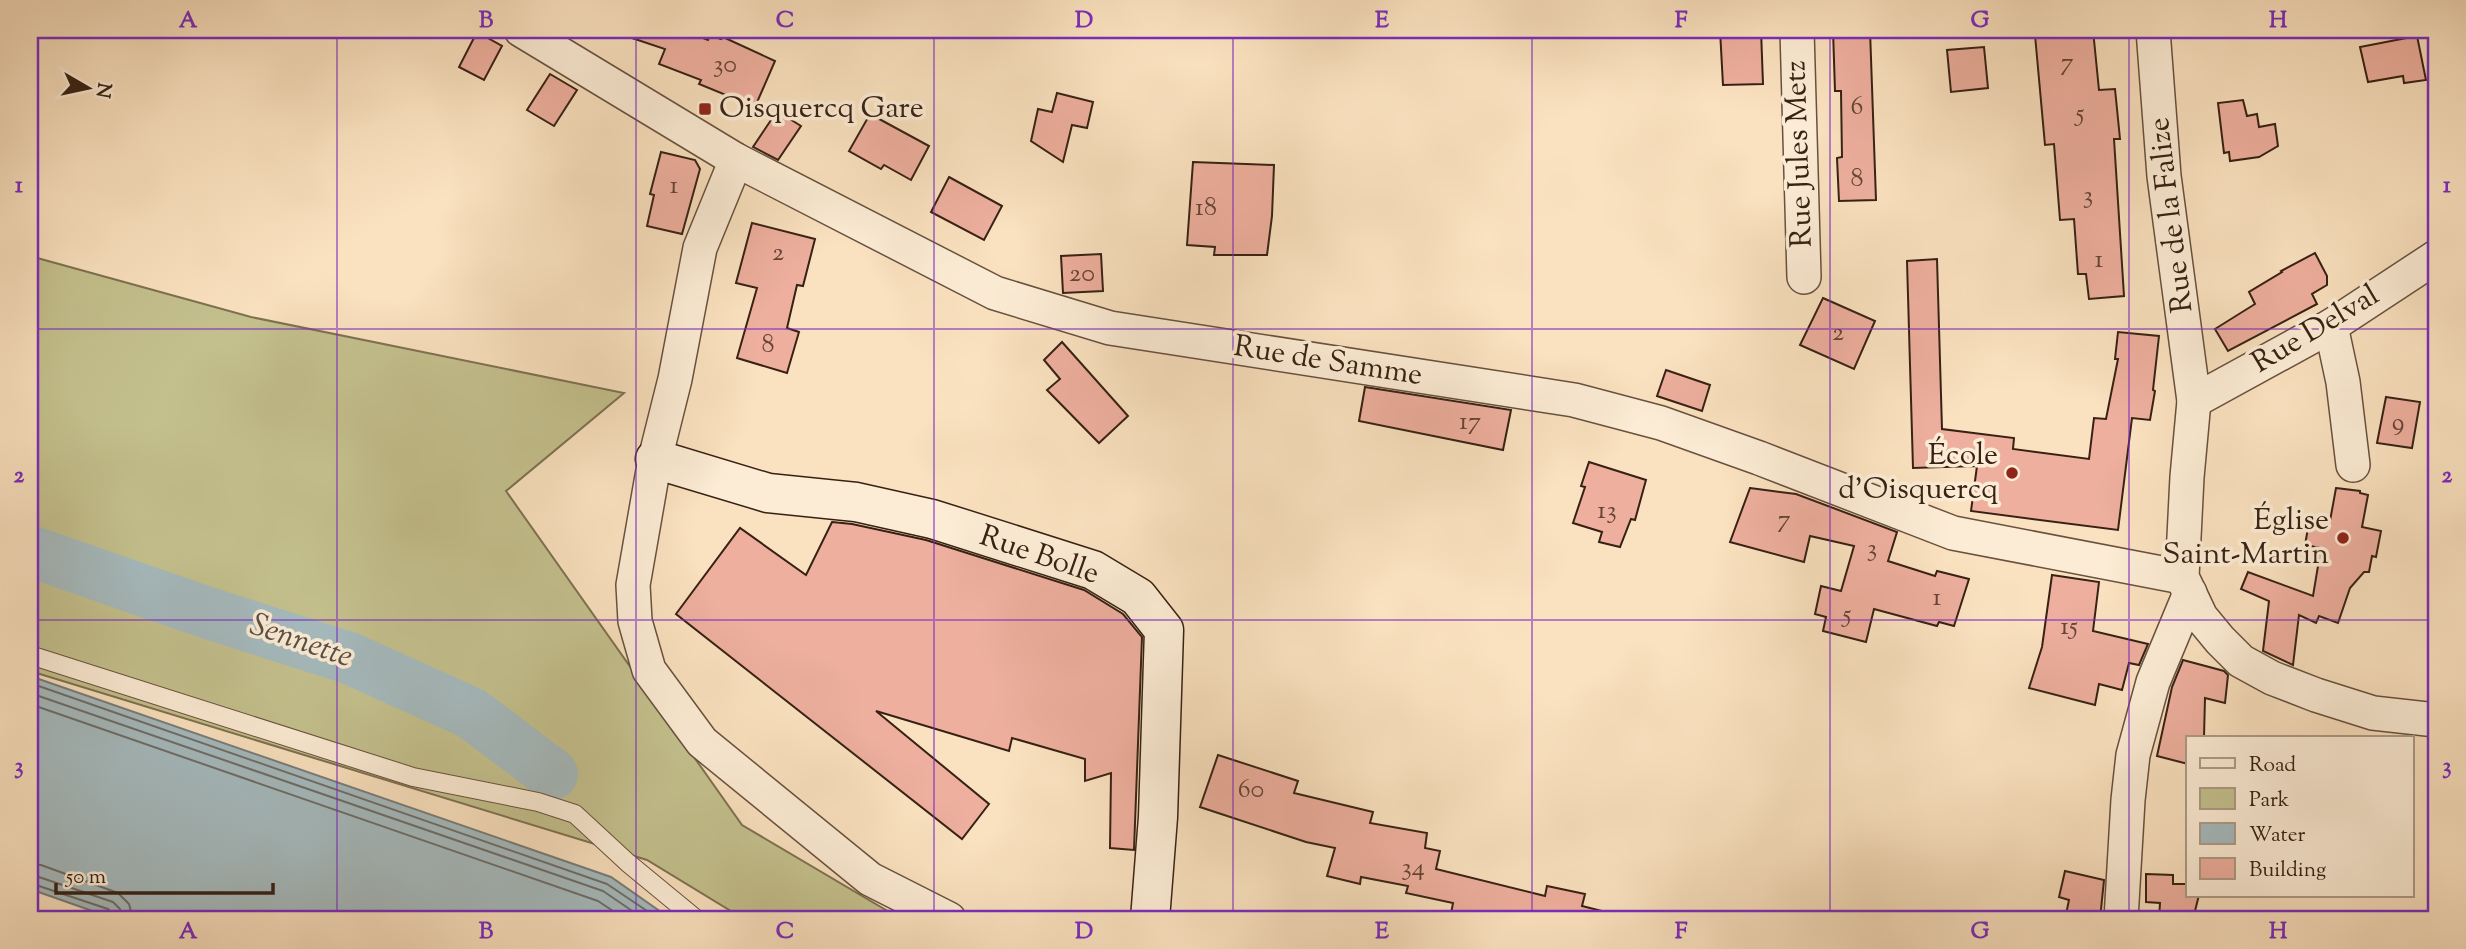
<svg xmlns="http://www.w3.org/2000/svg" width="2466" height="949" font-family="'Sorts Mill Goudy',serif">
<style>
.green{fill:#c4c18e;stroke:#7e7151;stroke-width:2}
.water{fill:#a5babe;stroke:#797d7a;stroke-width:2}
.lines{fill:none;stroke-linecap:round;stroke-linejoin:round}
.shore{stroke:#6e6e69;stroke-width:2}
.river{stroke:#a5babe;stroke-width:52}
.building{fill:#eeaf9e;stroke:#372114;stroke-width:2}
.lane-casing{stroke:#68513f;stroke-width:20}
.street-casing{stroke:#68513f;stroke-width:36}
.secondary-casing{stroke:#372114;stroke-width:41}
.lane{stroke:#fcecd5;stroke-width:18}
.street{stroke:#fcecd5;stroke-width:33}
.secondary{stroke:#fcecd5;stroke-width:38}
.grid{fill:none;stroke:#7b2cbf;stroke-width:2;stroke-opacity:0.55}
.poi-dot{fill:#8f2418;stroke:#fcecd5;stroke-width:2.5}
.labels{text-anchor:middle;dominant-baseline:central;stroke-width:7;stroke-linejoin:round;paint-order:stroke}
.number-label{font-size:26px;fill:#654436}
.poi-label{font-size:30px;fill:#372114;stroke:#fcecd5;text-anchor:end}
.street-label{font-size:30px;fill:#372114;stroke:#fcecd5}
.water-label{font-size:32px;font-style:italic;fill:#584f47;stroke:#fcecd5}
.neatline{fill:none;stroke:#7b2cbf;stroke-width:2.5}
.grid-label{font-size:23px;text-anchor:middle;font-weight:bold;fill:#7b2cbf}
</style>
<rect width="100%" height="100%" fill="#fae1bf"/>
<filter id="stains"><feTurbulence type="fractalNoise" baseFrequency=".00286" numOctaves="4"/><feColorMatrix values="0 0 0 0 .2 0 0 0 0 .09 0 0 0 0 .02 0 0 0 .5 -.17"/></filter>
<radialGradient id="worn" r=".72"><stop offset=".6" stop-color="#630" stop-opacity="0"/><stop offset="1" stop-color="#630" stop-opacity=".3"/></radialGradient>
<polygon class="green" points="30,256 251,317 624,393 506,491 742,825 901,919 744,919 647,860 30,671"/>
<polygon class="water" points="30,676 611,877 671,919 115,919 30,889"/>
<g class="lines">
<g class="shore">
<polyline points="30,683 607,884 659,919"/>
<polyline points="30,693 603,891 644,919"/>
<polyline points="30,704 598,901 625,919"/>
<polyline points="30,864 41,865 118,893 129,904 133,919"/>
<polyline points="30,874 113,902 120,909 122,919"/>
<polyline points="30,883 108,909 112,913 113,919"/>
</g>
<polyline class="river" points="30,551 208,613 349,658 471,713 552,774"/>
</g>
<g class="building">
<polygon points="621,30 682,30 708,40 710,35 721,39 723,37 775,61 755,107 699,84 701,80 659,64 665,49 620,34"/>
<polygon points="1720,30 1761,30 1763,84 1723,85"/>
<polygon points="1833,30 1870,30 1876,200 1839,201 1837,158 1842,157 1841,91 1835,91"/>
<polygon points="2093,30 2099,90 2115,89 2120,139 2114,139 2124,296 2089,299 2086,274 2078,274 2074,219 2060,220 2054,144 2045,145 2035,35"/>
<polygon points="477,32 502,46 484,80 459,67"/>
<polygon points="2417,36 2426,80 2404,83 2403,76 2368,82 2360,47"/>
<polygon points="1984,47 1988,88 1951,92 1947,50"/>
<polygon points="550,74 577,90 554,126 527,110"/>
<polygon points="1057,93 1093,102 1087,128 1072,125 1063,162 1031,141 1038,109 1052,112"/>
<polygon points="2243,100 2247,116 2257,114 2259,127 2275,124 2278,146 2259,157 2230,161 2229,152 2224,153 2218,103"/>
<polygon points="777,111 801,126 778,160 753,147"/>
<polygon points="870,114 929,146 911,180 884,165 881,169 849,151"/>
<polygon points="661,152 695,160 700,169 682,234 647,226 654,195 650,194"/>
<polygon points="1193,162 1274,165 1272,216 1267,255 1214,255 1215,247 1187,245"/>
<polygon points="949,177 1002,206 984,240 931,212"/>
<polygon points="752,223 815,239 803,286 797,285 787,328 799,332 787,373 737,358 757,288 736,283"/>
<polygon points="2315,253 2327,276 2327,285 2312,294 2317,304 2228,351 2215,329 2255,304 2249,292 2282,272 2281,271"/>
<polygon points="1101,254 1103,291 1063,293 1061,256"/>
<polygon points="1937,259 1942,429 2014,438 2013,449 2089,459 2094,418 2106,419 2118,359 2115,359 2118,332 2159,336 2153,390 2155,391 2150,420 2132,418 2118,530 1971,511 1977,466 1913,468 1907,261"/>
<polygon points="1823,298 1875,321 1854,369 1800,345"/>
<polygon points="1062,342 1128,416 1099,443 1047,390 1060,379 1044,360"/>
<polygon points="1666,370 1710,385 1702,411 1657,396"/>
<polygon points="1365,387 1511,410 1503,450 1359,421"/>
<polygon points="2386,397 2420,402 2412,448 2377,443"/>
<polygon points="1589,462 1646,480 1635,520 1631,519 1620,547 1599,542 1602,532 1573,523 1585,487 1581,486"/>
<polygon points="1750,488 1796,494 1897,532 1888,561 1935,576 1937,571 1969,579 1954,626 1939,622 1937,626 1874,609 1866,642 1823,631 1826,617 1815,614 1821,586 1841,591 1854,546 1810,536 1804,562 1730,542"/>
<polygon points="2336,488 2360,491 2360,493 2368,495 2362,527 2381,531 2376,557 2372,556 2369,572 2364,572 2350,588 2338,623 2319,616 2316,623 2299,615 2293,665 2263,651 2269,601 2241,589 2248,572 2313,596 2321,548 2305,545 2310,517 2330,521"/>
<polygon points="832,522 852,524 926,540 1084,590 1123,614 1142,637 1134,850 1110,848 1111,773 1085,781 1085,759 1012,738 1009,751 876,711 989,804 962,839 676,614 740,528 806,575"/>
<polygon points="2052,575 2099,582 2093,631 2148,644 2139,665 2129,663 2122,690 2099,684 2095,705 2029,688 2042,647"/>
<polygon points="2183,660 2224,671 2228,675 2225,703 2205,698 2204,737 2188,737 2188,764 2157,756 2172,687"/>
<polygon points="1218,755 1298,781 1294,793 1373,812 1370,823 1427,833 1425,848 1440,851 1436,869 1545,896 1547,886 1585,894 1582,906 1602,911 1601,919 1450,919 1453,903 1406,893 1408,886 1361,877 1360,884 1327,876 1335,848 1306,842 1200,807"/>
<polygon points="2065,871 2104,880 2100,919 2065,919 2069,900 2059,897"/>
<polygon points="2146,874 2173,875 2173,884 2188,884 2188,895 2199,895 2193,919 2159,919 2160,903 2146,902"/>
</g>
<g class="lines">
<g class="lane-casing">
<polyline id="lane" points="30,655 413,777 538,802 575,814 628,863 696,919"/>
</g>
<g class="street-casing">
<g id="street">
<polyline points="521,30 736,160 995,293 1110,328 1574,400 1661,423 1759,458 1953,533 2182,577"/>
<polyline points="1797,30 1804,277"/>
<polyline points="2153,30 2164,176 2194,401 2187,477 2182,577 2201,617 2220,640 2241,661 2272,678 2316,695 2373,713 2436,720"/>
<polyline points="736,160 700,248 675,379 655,459 633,585 635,621 649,670 702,742 870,879 949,919"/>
<polyline points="2331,326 2343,382 2353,465"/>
<polyline points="2194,401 2331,326 2436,257"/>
<polyline points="2121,919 2128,800 2133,755 2153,682 2190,593"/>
</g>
</g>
<g class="secondary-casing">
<polyline id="secondary" points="655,459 768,493 856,502 932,519 1093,570 1138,597 1164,630 1158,817 1150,919"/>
</g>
<use href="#lane" class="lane"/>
<use href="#street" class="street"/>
<use href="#secondary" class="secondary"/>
</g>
<path class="grid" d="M337,30V919M636,30V919M934,30V919M1233,30V919M1532,30V919M1830,30V919M2129,30V919M30,329H2436M30,620H2436"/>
<g class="poi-dot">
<rect x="698" y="102" width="14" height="14" rx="3.5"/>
<circle cx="2012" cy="473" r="7"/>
<circle cx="2343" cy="538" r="7"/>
</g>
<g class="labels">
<g class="number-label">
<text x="2067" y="63">7</text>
<text x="725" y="65">30</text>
<text x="1857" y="107">6</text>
<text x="2080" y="114">5</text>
<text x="1857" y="179">8</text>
<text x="674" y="186">1</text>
<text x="2088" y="196">3</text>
<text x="1206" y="208">18</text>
<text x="778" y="253">2</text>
<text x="2099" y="260">1</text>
<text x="1082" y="274">20</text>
<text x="1838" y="333">2</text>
<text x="768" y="345">8</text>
<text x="1470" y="422">17</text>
<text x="2398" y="423">9</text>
<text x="1607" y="511">13</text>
<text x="1784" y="520">7</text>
<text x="1872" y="549">3</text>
<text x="1937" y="598">1</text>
<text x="1847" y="615">5</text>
<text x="2069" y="627">15</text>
<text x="1251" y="790">60</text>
<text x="1413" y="868">34</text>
</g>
<g class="poi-label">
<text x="719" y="109" text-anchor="start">Oisquercq Gare</text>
<text x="1998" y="456">École<tspan x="1998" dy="34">d'Oisquercq</tspan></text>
<text x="2329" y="521">Église<tspan x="2329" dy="34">Saint-Martin</tspan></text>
</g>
<g class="street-label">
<text transform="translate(1800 154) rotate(-92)">Rue Jules Metz</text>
<text transform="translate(2172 215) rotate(-97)">Rue de la Falize</text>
<text transform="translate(2316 330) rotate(-31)">Rue Delval</text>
<text transform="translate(1328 362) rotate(9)">Rue de Samme</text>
<text transform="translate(1039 556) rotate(19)">Rue Bolle</text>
</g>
<g class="water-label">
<text transform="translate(301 642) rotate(19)">Sennette</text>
</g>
</g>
<rect width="2466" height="949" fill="none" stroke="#fae1bf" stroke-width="77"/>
<rect x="2186" y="736" width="228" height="161" fill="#fcecd5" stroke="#ad9b88" stroke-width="2"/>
<rect x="2200" y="758" width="35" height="10" fill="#fcecd5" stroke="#ad9b88" stroke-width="2"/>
<text x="2249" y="771" font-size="21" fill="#372114">Road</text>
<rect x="2200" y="788" width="35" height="21" fill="#c4c18e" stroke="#ad9b88" stroke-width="2"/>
<text x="2249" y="806" font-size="21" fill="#372114">Park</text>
<rect x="2200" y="823" width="35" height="21" fill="#a5babe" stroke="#ad9b88" stroke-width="2"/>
<text x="2249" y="841" font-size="21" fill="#372114">Water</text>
<rect x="2200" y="858" width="35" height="21" fill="#eeaf9e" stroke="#ad9b88" stroke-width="2"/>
<text x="2249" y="876" font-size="21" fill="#372114">Building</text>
<g transform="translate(88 88) rotate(99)" stroke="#fcecd5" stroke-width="5" paint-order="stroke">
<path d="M0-5L12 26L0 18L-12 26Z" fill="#372114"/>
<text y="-10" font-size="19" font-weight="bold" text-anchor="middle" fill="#372114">N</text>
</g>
<path d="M56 883v10h217v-10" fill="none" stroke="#372114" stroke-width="3.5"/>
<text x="66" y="883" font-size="21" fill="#372114" stroke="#fcecd5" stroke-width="5" paint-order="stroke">50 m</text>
<rect x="38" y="38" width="2390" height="873" class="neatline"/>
<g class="grid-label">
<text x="188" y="27">A</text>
<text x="486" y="27">B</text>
<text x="785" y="27">C</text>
<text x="1084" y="27">D</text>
<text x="1382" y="27">E</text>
<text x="1681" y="27">F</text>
<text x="1980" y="27">G</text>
<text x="2278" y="27">H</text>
<text x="19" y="192">1</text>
<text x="2447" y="192">1</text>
<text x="19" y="482">2</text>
<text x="2447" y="482">2</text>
<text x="19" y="773">3</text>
<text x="2447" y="773">3</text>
<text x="188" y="938">A</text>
<text x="486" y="938">B</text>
<text x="785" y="938">C</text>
<text x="1084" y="938">D</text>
<text x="1382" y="938">E</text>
<text x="1681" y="938">F</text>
<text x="1980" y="938">G</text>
<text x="2278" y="938">H</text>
</g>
<rect width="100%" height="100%" filter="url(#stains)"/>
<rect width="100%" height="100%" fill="url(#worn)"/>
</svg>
